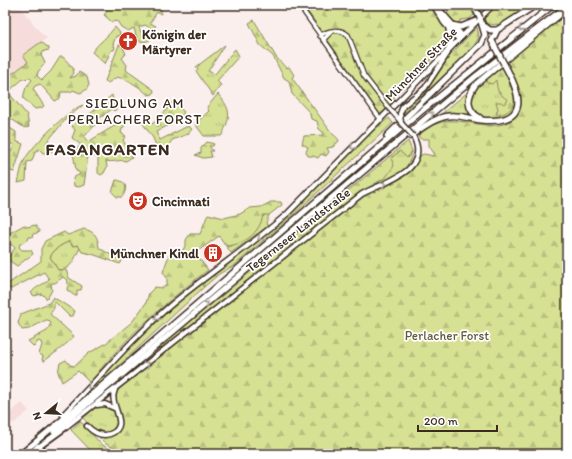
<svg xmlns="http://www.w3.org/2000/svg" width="572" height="459" font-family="Itim,sans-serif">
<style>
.built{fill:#f6dcda}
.grass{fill:url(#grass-tufts);stroke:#888659}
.forest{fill:url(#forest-firs);stroke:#888659}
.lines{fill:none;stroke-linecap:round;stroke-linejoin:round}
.tertiary-casing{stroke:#3b2a1e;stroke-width:6}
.secondary-casing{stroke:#3b2a1e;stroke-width:7}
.trunk-casing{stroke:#3b2a1e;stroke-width:8}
.motorway-casing{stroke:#3b2a1e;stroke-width:8}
.tertiary{stroke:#fff;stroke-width:3.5}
.secondary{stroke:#fff;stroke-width:4}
.trunk{stroke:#fff;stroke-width:4.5}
.motorway{stroke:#fff;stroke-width:5}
.tertiary-bridge-casing{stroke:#3b2a1e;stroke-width:6;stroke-linecap:butt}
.secondary-bridge-casing{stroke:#3b2a1e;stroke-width:7;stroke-linecap:butt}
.motorway-bridge-casing{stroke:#3b2a1e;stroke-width:8;stroke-linecap:butt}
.tertiary-bridge{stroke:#fff;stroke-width:3.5}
.secondary-bridge{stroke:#fff;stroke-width:4}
.motorway-bridge{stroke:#fff;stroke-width:5}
.oneway{stroke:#a79f9a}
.labels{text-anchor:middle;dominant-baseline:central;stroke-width:3.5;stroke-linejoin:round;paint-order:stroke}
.poi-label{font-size:13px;font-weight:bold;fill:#3b2a1e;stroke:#fff;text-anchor:start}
.street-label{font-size:13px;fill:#3b2a1e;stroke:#fff}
.park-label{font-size:13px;fill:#62583c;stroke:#fff}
.neighbourhood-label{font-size:14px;letter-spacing:1px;fill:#3b2a1e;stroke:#fff}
.district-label{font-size:17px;font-weight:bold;letter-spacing:1px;fill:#3b2a1e;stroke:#fff}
</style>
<defs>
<pattern id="grass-tufts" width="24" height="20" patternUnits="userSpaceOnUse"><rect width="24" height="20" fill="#d6e194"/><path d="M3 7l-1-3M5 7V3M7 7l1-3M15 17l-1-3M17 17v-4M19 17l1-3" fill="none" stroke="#b9c17f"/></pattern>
<pattern id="forest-firs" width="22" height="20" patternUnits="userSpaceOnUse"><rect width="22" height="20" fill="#d6e194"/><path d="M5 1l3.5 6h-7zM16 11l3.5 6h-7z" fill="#b9c17f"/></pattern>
</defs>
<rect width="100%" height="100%" fill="#fbefee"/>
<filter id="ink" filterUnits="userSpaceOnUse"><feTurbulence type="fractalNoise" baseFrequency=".025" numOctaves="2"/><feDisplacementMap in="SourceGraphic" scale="8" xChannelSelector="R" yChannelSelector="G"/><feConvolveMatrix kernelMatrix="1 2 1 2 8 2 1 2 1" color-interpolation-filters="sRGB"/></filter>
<g filter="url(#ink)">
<g class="built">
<polygon points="5,5 18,5 41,33 47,38 23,55 28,62 5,79"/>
<polygon points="22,403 29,411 13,424 6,416"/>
</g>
<g class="grass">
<polygon points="225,45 208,71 215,74 235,49 239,56 217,81 221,85 213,96 196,71 198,70 196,67"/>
<path d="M502,64C507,75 515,87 516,99C519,119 481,127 472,110C471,107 470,102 470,98L478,83Z"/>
<polygon points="468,92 467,105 473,116 439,116"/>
<path d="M218,94C228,106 232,113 225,128C223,132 225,133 221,136H204L195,124L209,111L207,107Z"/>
<path d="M400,151L407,158L412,151C411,171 391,178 375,185L386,177L391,158Z"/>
<polygon points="266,214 269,215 266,223 268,226 231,253 226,246 232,246"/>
<path d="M70,241L72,245L77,244L80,248C74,259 72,270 58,270L50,257C55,248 61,245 70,241Z"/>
<path d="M201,284L204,287L64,416C108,371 150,323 201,284Z"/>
<polygon points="183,328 182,334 79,415 79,414"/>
<path d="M106,406L114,410L118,420L113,430C100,437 92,428 83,418L96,407Z"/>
<polygon points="80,421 101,444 117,454 94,454 71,430"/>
</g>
<g class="forest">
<path d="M101,5H164L161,8V14L157,12L150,23L156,26L153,29L145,25L139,27L144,39L153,34L154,36C149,42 144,43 137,40L134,28L128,31L121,27L117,21L112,22L104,15L107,11Z"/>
<path d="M303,5H430L448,32C446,49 407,84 394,97L392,105L380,114Z"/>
<polygon points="461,5 469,5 474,15 469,19 461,20 459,23 455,22 446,14 449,10 458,9"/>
<polygon points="496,5 530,5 501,24 487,25 484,18"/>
<path d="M567,14V454H127L106,444L97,435C105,437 111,437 117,431C129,417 112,408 115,394C116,392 117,391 119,389L362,196L405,175L413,169L421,155L424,154L434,156V153L429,146V139H421L418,136C425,130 433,124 442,122C465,116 497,136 515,117C530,101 514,79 507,64L508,60Z"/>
<path d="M254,20L276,57L286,68L289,67L294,75L292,78C305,96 318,114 331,132C334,136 338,137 339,141L333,147L327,148L329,152L326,156L321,154L318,158L313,156H308L306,152L308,147L302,144L304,136L323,135V132L319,129L317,121L311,119L310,113L292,94L289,81L284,78L273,56L260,45L249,23Z"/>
<path d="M115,27L120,33L119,36H116L113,44L115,47L114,50H111L105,64L92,52C99,42 108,37 115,27Z"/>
<polygon points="477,27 479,37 473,48 404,113 405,108 430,85 444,62"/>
<polygon points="41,42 49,48 49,50 44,51 41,55 45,63 38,72 37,76 42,80 51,71 60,57 63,57 73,68 74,73 70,78 76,76 79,72 87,77 89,85 86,90 80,93 73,90 71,92 61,92 60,98 55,101 40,84 35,86 33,89 44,106 41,108 35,109 23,98 26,87 32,80 30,78 23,79 8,92 27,115 29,127 25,128 5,115 5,79 28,62 23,55"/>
<path d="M119,45H122L126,54L122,58L127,65L126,70L154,90L153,94L148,95C139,86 129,80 117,77L108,83L105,81Z"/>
<path d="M503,67L516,99C514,108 505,116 496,114L498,109L496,102H501L504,104L508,100C497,92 498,93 496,80L492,84L487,83L485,80L499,68Z"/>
<path d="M112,95L113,99L120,106L114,111L112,109L96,121L97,123L84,137L88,142L124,120L126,124L122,129L121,133L126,136L123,140L132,157L126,161C120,159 114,163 106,161L107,167L104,173L101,175L98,173V157L88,156L84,185L79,187L74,186L73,178L80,174L79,172L76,171L73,152L81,145L72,138L75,130L72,126L79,119L82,121Z"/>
<path d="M173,101L184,112L180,119L156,132L160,140L188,126L192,129L188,134L172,140C170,144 163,152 160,155L153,138L141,121L142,119C145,120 148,123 150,124C158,124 168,106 173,101Z"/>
<path d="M83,105L66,119L46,143L54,150L49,153H43L39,149L35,152L32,161L27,162L26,181L18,183C20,175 21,166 25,159C32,146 69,109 83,105Z"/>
<polygon points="389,118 393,123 293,215 235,265 219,274 204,287 201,284 289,215 377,127"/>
<polygon points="5,125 16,132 16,141 23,144 14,172 10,171 9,165 5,163 5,150 11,152 14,145 5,141"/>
<polygon points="408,141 412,151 407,158 400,151 391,158 394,166 386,177 358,194 182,334 183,328"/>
<polygon points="207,142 214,144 213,146 209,146 213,151 210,151 212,157 203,158 195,155 201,153 201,148"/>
<path d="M116,180C127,181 128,189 122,197H117L112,192Z"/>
<path d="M271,202H281L282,205L269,215H263C260,233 244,245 226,246L219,236L195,253L208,270C171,298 135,329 105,364C99,370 96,377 90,383L78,371L62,382L58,372L60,363L66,360L70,365L75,366L89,353L105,344L132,322L146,303L149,293L155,287L162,288L167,285V278L163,272L169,255L183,250L186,244V240L190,234H200L208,214L224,218L240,214L250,208L261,207Z"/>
<polygon points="24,225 27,227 35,225 40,232 33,234 32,237 29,237 28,240 20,244 19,247 22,250 31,250 33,254 17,266 7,259 15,248 11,244 5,250 5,231 8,234"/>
<path d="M84,229C95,232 98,236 99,248L122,261L120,264L92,254L82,252L78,245L72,246L70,241C61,245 55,248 50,257L58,270H66L69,278L82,286L81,290H77V295L75,296L67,290L68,281L63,277L55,283H51L52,290L47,299L42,294L34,296L31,293C36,286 44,285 49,279L44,272L11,289L8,288V284L41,261V249L45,241L64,232L68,235Z"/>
<path d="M53,297L75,311L73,316H69L54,301V308L50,314L74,336C71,341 49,358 44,361L42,360L43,356L39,354L42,345L41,342L38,341L34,347L28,341L47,331L51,323L48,320H46L29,329L22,330L18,323L21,314L49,303Z"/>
</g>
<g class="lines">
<g class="tertiary-casing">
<g id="tertiary">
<polyline points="299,5 381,120"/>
<path d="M320,36C328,30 340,28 348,35L364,76L388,107"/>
<polyline points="323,40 331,32"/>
</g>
</g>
<g class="secondary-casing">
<g id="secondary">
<polyline points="400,114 403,106 425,88 448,53"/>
<polyline points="97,405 105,404 114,408"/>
<path d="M63,415C99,378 133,337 172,304C210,272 251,246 288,213L493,5"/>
<path d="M87,426C93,432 101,437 110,434C132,426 107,404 115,390"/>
<path d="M66,427L362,194C384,182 432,171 413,136"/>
</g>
</g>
<g class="trunk-casing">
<g id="trunk">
<polyline points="37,448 66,427"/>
<polyline points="21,454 81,404"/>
<polyline points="30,454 38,446"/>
</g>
</g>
<g class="motorway-casing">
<g id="motorway">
<polyline points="434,5 444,22 459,39"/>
<polyline points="435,5 462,36"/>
<polyline points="452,25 461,27 476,21"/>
<polyline points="484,26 490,30 497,30"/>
<polyline points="492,41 497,30 536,5"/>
<polyline points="448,51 451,40 449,29"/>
<path d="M480,118C465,110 467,96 476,84L563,12"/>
<polyline points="387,136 481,44 485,35 480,18"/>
<path d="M410,136C422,128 434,118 448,116C459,114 470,119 481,120C531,125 521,94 504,64"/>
<polyline points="82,403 419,113 553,5"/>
<polyline points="54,432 476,76 567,6"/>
</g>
</g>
<use href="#tertiary" class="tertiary"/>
<use href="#secondary" class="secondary"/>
<use href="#trunk" class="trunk"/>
<use href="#motorway" class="motorway"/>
<g class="tertiary-bridge-casing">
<polyline id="tertiary-bridge" points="388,107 401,122"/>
</g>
<g class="secondary-bridge-casing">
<polyline id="secondary-bridge" points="400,114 401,123 413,136"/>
</g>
<g class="motorway-bridge-casing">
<g id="motorway-bridge">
<polyline points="476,10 480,18"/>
<polyline points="492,41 504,64"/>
</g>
</g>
<use href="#tertiary-bridge" class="tertiary-bridge"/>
<use href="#secondary-bridge" class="secondary-bridge"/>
<use href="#motorway-bridge" class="motorway-bridge"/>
</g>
<defs><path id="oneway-chevron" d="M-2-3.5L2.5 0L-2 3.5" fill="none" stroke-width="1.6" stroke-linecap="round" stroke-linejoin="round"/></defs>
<g class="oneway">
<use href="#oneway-chevron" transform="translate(521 29) rotate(141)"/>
<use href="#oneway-chevron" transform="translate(431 114) rotate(-40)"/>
<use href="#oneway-chevron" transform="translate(353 147) rotate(135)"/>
<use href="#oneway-chevron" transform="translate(383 184) rotate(-23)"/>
<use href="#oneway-chevron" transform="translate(260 238) rotate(142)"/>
<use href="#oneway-chevron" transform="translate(206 304) rotate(-40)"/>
<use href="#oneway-chevron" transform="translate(157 318) rotate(138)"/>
<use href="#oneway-chevron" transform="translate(147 364) rotate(-38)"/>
<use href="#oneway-chevron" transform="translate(90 387) rotate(135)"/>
</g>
</g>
<defs>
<g id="church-disc" transform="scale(1)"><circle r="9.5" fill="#c8321e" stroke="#fff"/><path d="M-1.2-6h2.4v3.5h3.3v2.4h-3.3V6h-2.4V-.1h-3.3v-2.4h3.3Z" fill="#fff"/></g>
<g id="theatre-disc" transform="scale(1)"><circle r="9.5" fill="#c8321e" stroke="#fff"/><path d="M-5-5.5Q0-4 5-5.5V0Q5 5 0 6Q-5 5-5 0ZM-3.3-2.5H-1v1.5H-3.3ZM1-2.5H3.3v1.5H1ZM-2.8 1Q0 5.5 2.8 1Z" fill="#fff"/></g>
<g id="building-disc" transform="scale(1)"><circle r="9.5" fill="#c8321e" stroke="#fff"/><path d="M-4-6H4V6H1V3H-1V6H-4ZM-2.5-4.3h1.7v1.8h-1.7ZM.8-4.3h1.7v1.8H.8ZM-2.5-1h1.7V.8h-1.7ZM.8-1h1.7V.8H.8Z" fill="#fff"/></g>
</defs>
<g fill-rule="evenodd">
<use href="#church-disc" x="128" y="41"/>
<use href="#theatre-disc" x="138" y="201"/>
<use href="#building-disc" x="213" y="253"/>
</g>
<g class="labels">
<g class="poi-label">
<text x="142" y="34">Königin der<tspan x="142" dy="15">Märtyrer</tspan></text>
<text x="152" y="201">Cincinnati</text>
<text x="199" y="253" text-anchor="end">Münchner Kindl</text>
</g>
<g class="street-label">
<text transform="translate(421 64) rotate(-46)">Münchner Straße</text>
<text transform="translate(298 230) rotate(-38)">Tegernseer Landstraße</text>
</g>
<g class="park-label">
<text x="447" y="335">Perlacher Forst</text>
</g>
<g class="neighbourhood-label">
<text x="135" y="103">SIEDLUNG AM<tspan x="135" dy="16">PERLACHER FORST</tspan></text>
</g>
<g class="district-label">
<text x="108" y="149">FASANGARTEN</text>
</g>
</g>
<rect width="572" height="459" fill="none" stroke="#fff" stroke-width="20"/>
<rect x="10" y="10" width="552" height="439" fill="none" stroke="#3b2a1e" stroke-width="1.5" filter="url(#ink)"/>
<g transform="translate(46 413) rotate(252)" stroke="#ffffff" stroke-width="3" paint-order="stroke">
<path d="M0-3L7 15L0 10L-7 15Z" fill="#3b2a1e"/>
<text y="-6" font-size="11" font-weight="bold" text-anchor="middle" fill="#3b2a1e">N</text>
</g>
<path d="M418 425v6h79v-6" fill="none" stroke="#3b2a1e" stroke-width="2"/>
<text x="424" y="425" font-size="12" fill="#3b2a1e" stroke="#ffffff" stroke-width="3" paint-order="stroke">200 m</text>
</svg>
